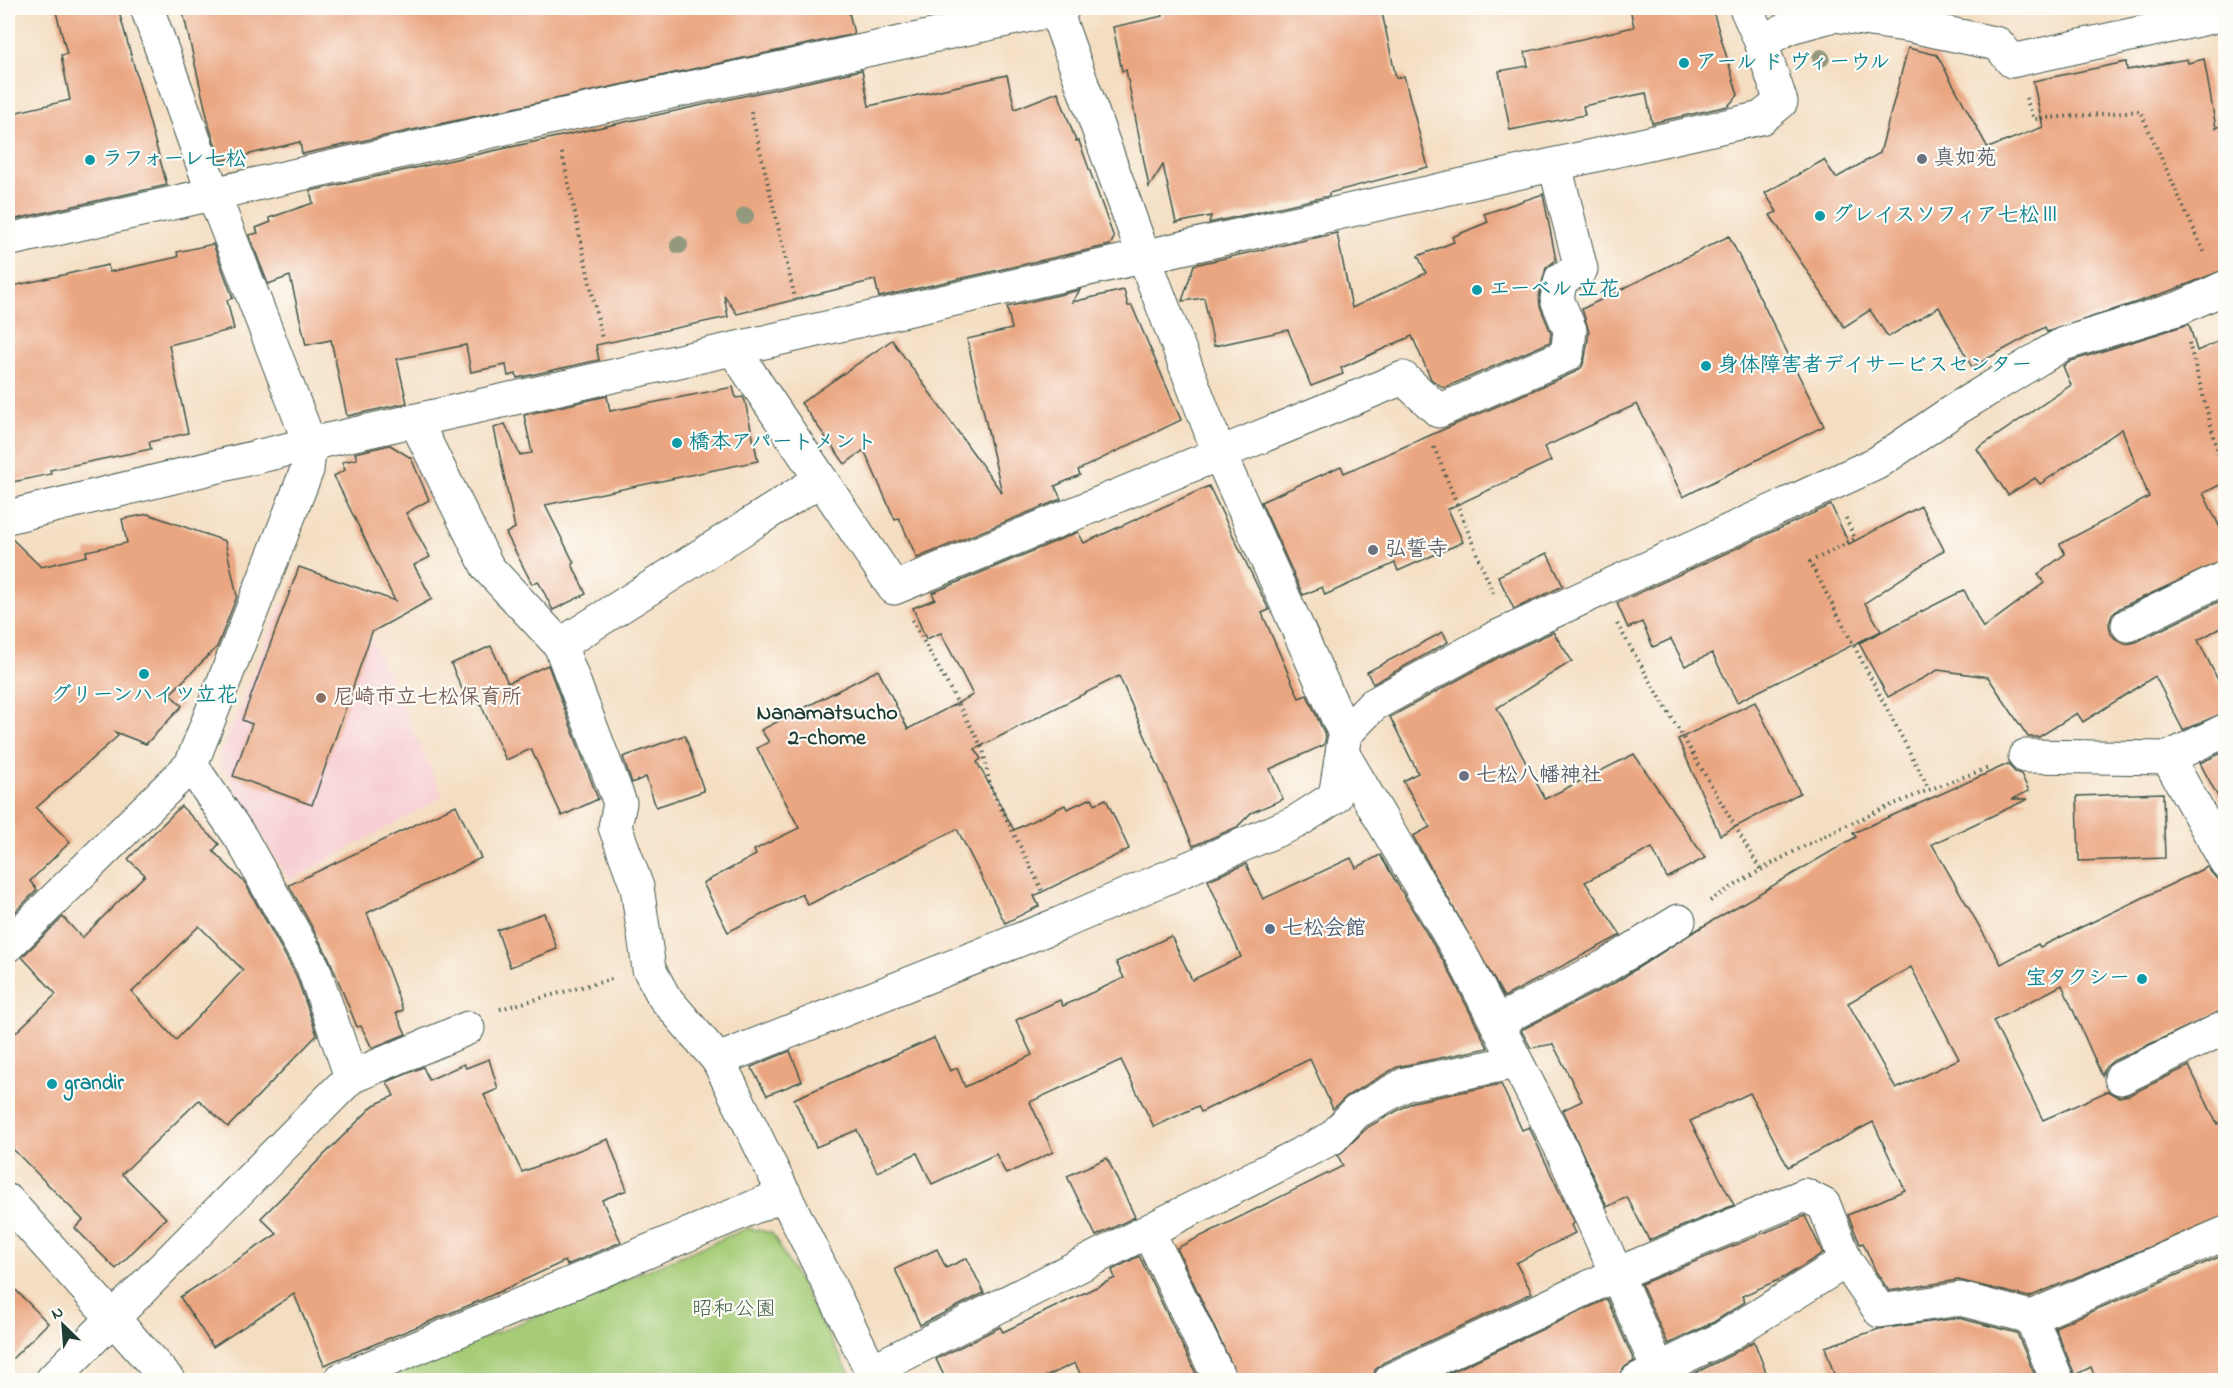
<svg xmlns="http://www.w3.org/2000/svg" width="2233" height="1388" font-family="'Indie Flower','Klee One',sans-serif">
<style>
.built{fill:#f7cfd4}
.green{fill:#a6cc77;stroke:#628456;stroke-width:1.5}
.building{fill:#eaa681;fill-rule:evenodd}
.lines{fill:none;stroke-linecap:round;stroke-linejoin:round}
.minor-casing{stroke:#3f5549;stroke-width:35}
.tertiary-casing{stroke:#3f5549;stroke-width:35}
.path{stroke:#3f5549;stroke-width:4;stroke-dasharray:1.5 4.5;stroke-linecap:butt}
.minor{stroke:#fff;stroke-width:33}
.tertiary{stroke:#fff;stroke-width:33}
.tree{fill:#92997d}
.culture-dot{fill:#0f9aa8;stroke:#fdfcf7;stroke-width:2}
.worship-dot{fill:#6b7280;stroke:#fdfcf7;stroke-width:2}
.education-dot{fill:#8d6e63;stroke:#fdfcf7;stroke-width:2}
.service-dot{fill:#5c6f8a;stroke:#fdfcf7;stroke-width:2}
.labels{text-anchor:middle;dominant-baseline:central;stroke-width:4.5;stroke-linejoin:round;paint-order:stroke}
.culture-label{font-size:21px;font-weight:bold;fill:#0d838f;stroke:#fdfcf7;text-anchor:start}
.worship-label{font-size:21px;font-weight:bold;fill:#5b616d;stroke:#fdfcf7;text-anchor:start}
.education-label{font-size:21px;font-weight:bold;fill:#785e54;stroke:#fdfcf7;text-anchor:start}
.service-label{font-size:21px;font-weight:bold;fill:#4e5e75;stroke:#fdfcf7;text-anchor:start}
.park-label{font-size:21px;fill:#416145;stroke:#fdfcf7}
.neighbourhood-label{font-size:22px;font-weight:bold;fill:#1f3d34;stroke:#fdfcf7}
</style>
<rect width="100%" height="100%" fill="#fdfcf7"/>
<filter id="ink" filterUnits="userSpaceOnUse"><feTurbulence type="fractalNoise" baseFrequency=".0167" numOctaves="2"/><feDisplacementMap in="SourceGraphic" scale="12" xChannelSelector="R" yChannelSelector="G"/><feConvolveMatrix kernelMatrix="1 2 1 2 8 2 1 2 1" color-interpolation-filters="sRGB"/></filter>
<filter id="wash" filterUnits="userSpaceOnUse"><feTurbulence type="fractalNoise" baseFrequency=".008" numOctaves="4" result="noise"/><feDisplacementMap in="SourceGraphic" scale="24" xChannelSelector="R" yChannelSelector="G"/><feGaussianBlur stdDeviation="1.35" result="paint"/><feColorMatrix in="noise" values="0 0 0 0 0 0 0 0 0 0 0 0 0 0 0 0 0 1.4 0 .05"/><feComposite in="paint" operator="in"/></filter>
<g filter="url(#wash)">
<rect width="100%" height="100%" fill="#f4dec2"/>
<polygon class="built" points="281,603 371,637 443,797 289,881 219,760"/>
<polygon class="green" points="748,1228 772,1233 853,1380 383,1380"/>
<g id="blocks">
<g class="building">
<polygon points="55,8 118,8 167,185 16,219 8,182 8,114 70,100 61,55 67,54"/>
<polygon points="182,8 848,8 854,34 302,154 300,142 221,161 210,129"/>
<polygon points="1182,8 1381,8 1396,78 1404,76 1428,167 1329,193 1329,196 1209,223 1211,216 1176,223 1163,165 1149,187 1126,70 1122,71 1113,27 1163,16 1162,12"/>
<polygon points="1630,8 1712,8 1738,95 1728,106 1652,123 1646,93 1583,106 1585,115 1510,130 1499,71 1528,66 1525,52 1634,27"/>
<polygon points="1908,48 1937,55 1988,148 2043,127 2033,81 2126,62 2127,70 2187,59 2188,63 2204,59 2216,128 2226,124 2226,269 2173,290 2047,332 2045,327 1972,367 1939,307 1888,337 1870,310 1844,327 1770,215 1777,212 1765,193 1824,160 1836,178 1880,153"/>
<polygon points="862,70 869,106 1007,75 1015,109 1058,92 1076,141 1079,141 1114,238 1110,245 879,297 875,280 737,314 724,295 728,317 596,345 599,360 517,378 516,374 508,376 506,365 471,372 466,345 397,359 407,403 347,416 331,340 306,345 290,276 268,284 249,235 258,233 256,228 271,222 269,218 313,203 310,191"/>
<polygon points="1543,194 1556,260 1546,268 1539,295 1540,306 1551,333 1550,342 1444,388 1431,379 1412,336 1341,368 1343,374 1311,386 1288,330 1214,346 1204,298 1182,301 1194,265 1337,233 1352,308 1426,273 1418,256 1454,242 1452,237 1488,222 1484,214"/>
<polygon points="1729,236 1824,426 1683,497 1637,404 1544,447 1551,461 1448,509 1463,542 1398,571 1395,563 1325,595 1322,587 1303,595 1261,502 1341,466 1344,473 1575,372 1582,367 1585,358 1589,332 1582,309"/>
<polygon points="213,244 233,298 227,300 234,329 169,345 188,433 149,442 151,449 50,470 51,474 8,483 8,287 108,265 109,272 178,257 177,252"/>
<polygon points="1080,290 1072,302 1124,290 1128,306 1132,306 1181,420 1078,470 1080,475 1055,486 1061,499 917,558 899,518 895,520 864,450 845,464 801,403 892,340 1002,493 967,339 1012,329 1007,307"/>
<polygon points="2189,324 2197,351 2226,338 2226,482 2203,493 2226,540 2226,559 2120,608 2112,615 2109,624 2111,634 2118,641 2126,644 2136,642 2226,598 2226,625 2198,640 2226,696 2226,712 2183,730 2155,676 2083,722 2077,713 2039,737 2028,737 1988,677 1938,670 1888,697 1859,643 1964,590 1983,628 2044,583 2038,574 2065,554 2060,544 2149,497 2122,429 2040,484 2035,478 2008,495 1977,449 2071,385 2063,366 2071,361"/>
<polygon points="733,387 736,398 743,397 745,401 758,461 545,505 574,563 572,564 586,594 553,610 538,581 532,584 506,533 515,528 494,428 505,424 520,455 532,453 524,415 607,396 610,411"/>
<polygon points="390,445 411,458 429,500 406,513 430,557 414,565 432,599 372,632 312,805 233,776 252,724 242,720 299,567 395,601 334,476 345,470 342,462 357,459 355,453"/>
<polygon points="1209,486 1269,610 1262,613 1299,698 1307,695 1326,737 1324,745 1270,769 1283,799 1251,813 1237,827 1193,846 1119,676 975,749 981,759 977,762 1014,830 1065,805 1067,809 1092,798 1095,804 1106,799 1129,849 1034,896 1039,906 1005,923 957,829 808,905 802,894 728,932 703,883 756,855 754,850 799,828 757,748 769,742 761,730 878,670 908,729 973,695 941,633 926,639 913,608 935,599 932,593 1078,532 1084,543"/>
<polygon points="1831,505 1849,544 1921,506 1944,550 1865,603 1881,631 1737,702 1712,653 1685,666 1671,639 1653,647 1642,622 1628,628 1617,603"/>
<polygon points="148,514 225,541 237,596 217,647 170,694 182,706 146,744 115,732 118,736 36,808 70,842 30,881 37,890 8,919 8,535 41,567 87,556 86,551 127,543 122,519"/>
<polygon points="1547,553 1563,586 1514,609 1498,576"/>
<polygon points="1443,632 1448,642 1373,684 1367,672"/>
<polygon points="1553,632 1572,661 1497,708 1545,799 1634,754 1705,858 1667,878 1652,848 1585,882 1621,935 1504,997 1413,836 1430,827 1403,781 1418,773 1390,717 1503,655"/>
<polygon points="491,646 508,683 548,665 598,799 562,816 531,749 506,760 476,694 466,698 451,664"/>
<polygon points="1755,702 1800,793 1720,835 1678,739"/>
<polygon points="685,735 704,791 656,807 646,777 632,783 623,757"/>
<polygon points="2226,751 2226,812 2200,763"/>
<path d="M2008,764L2015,772L2021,774L2029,791L2012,799H2028L1932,844L2001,964L2038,944L2040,947L2207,867L2216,878L2226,881V1009L2113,1061L2105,1068L2102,1076L2062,985L1993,1021L2043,1120L2108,1091L2119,1097L2129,1095L2189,1066L2217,1124L2226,1120V1215L2029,1297L1958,1280L1889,1291L1876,1272L1863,1243L1860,1244L1848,1215L1905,1190L1873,1122L1788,1167L1750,1093L1690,1121L1734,1205L1649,1240L1627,1197L1607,1207L1563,1110L1582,1101L1553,1044L1531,1048L1521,1030L1616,982L1695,931L1856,837L1853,833ZM1911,967L1959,1059L1896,1089L1848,1003Z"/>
<polygon points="2163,793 2165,858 2079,861 2077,796"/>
<polygon points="456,805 481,858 367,913 403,1010 396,1013 406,1034 372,1048 361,1026 357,1027 329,958 289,885"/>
<path d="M181,806L219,844L213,851L245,883L296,975L317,1035L228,1127L199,1100L122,1174L166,1218L116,1269L75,1228L83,1220L8,1144V1040L56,994L22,957L63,917L82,938L145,875L128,859ZM199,926L243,970L176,1040L132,992Z"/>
<polygon points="1380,855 1448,969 1488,1048 1397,1067 1347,1096 1333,1109 1310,1059 1201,1112 1198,1106 1154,1127 1121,1060 1030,1102 1053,1152 1006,1174 996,1154 932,1184 917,1153 877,1172 857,1130 816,1147 794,1099 934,1038 950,1071 957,1068 965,1087 1032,1055 1016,1020 1060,1000 1063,1006 1124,978 1116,962 1171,936 1192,980 1241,957 1208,880 1246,864 1263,899 1351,858 1356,868"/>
<polygon points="544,913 557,949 510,967 497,930"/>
<polygon points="790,1051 802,1081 767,1095 751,1067"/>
<polygon points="489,1059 498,1089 484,1095 522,1172 608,1139 627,1190 602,1200 621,1242 567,1265 565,1261 477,1302 324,1365 294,1294 213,1347 180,1297 277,1234 261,1218 374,1105 394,1096 387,1082 423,1067 429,1080 464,1064 466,1068"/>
<polygon points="1501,1084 1522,1130 1529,1127 1574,1223 1571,1225 1575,1233 1516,1263 1532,1293 1383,1363 1375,1370 1373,1380 1239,1380 1177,1248 1343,1166 1338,1156 1368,1127 1413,1102"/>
<polygon points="1107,1158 1135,1217 1096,1236 1067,1176"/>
<polygon points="1805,1216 1823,1253 1785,1277 1742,1296 1745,1302 1714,1322 1668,1344 1641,1284"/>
<polygon points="937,1249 946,1268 967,1258 984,1293 920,1325 895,1269"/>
<polygon points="2226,1254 2226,1380 2096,1380 2091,1367 2075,1375 2055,1327"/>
<polygon points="1139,1256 1199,1380 1083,1380 1075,1363 1039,1380 946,1380 936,1359 1000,1327 1003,1332 1115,1278 1112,1270"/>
<polygon points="8,1282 48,1323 8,1363"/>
<polygon points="1607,1299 1634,1361 1622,1369 1619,1380 1434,1380"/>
<polygon points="1959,1318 2017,1333 2036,1378 2026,1380 1836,1380 1825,1347 1879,1329"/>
<polygon points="1754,1341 1769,1380 1681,1380 1731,1355"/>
</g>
</g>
</g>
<g filter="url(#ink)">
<use href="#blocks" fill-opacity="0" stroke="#3f5549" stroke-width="1.5"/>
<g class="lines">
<g class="minor-casing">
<g id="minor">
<polyline points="147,8 213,193 310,444"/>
<polyline points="1055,8 1144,257 1219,453 1345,734"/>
<polyline points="1746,8 1761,42"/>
<polyline points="8,240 554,117 1063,8"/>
<polyline points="734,350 894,588 1403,378 1439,411 1567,355 1570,330 1557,299 1561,279 1581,269 1555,165"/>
<polyline points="416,422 488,568 560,645 620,803 615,827 637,887 649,969 664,997 718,1060"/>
<polyline points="8,517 310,444 1761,118 1781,102 1761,42 1790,27 1834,15 1912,26 1998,44 2012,61 2226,14"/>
<polyline points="2128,625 2226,577"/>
<polyline points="560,645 820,480"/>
<polyline points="1343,754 1464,960 1562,1150 1663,1380"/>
<polyline points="2025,756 2168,758 2226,730"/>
<polyline points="2168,758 2226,862"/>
<polyline points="1496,1022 1606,966 1679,921"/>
<polyline points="351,1077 468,1028"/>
<polyline points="2121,1078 2226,1027"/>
<polyline points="8,1201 168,1380"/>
<polyline points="1149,1233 1220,1380"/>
<polyline points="2031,1317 2057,1380"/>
<polyline points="871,1371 1332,1138 1356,1112 1406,1084 1516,1062"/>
<polyline points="52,1380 351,1077 313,967 241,838 191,765"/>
<polyline points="340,1380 785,1194"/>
<polyline points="876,1380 718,1060 1059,924 1296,822 1335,797 1345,734 1373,705 1495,638 1877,463 1956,409 2063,344 2180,308 2226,287"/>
<polyline points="1391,1380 1617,1274 1805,1195 1824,1205 1846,1261 1880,1311 1960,1299 2031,1317 2226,1233"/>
<polyline points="1637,1380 1723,1338 1846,1261"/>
</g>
</g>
<g class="tertiary-casing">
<polyline id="tertiary" points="8,945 191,765 307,470 310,444"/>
</g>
<g class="path">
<polyline points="2026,98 2034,119 2140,111 2205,254"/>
<polyline points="751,112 795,298"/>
<polyline points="562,153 602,339"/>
<polyline points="2189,343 2226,482"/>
<polyline points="1434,447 1494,596"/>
<polyline points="1846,518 1855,539 1810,562 1929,789"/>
<polyline points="912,620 983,749 990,786 1042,890"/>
<polyline points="1617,624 1760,869"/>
<path d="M1710,901C1796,845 1892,801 1989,768"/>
<polyline points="500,1009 612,979"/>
</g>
<use href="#minor" class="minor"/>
<use href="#tertiary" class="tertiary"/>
</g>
<g class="tree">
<circle cx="1821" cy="58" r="9"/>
<circle cx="745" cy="216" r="9"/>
<circle cx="679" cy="245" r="9"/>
</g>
</g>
<g class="culture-dot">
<circle cx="1684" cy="63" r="6"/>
<circle cx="90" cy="160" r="6"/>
<circle cx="1820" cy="216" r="6"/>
<circle cx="1477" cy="290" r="6"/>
<circle cx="1706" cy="366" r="6"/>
<circle cx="677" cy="443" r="6"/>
<circle cx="144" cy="674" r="6"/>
<circle cx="2142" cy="979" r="6"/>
<circle cx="52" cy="1084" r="6"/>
</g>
<g class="worship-dot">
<circle cx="1922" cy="159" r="6"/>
<circle cx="1373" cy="550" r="6"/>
<circle cx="1464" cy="776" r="6"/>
</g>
<circle class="education-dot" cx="321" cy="698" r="6"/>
<circle class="service-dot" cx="1270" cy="929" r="6"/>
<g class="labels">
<g class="culture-label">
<text x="1696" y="63">アール ド ヴィーウル</text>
<text x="102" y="160">ラフォーレ七松</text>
<text x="1832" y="216">グレイスソフィア七松Ⅲ</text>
<text x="1489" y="290">エーベル 立花</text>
<text x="1718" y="366">身体障害者デイサービスセンター</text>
<text x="689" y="443">橋本アパートメント</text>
<text x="144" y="696" text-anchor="middle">グリーンハイツ立花</text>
<text x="2130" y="979" text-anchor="end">宝タクシー</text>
<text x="64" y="1084">grandir</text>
</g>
<g class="worship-label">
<text x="1934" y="159">真如苑</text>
<text x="1385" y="550">弘誓寺</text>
<text x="1476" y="776">七松八幡神社</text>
</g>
<g class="education-label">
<text x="333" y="698">尼崎市立七松保育所</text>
</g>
<g class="service-label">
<text x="1282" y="929">七松会館</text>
</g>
<g class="park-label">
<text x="734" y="1310">昭和公園</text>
</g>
<g class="neighbourhood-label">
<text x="827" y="714">Nanamatsucho<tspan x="827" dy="25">2-chome</tspan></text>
</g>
</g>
<rect width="2233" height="1388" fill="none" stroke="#fdfcf7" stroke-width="30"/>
<g transform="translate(63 1325) rotate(335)" stroke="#fdfcf7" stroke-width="4.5" paint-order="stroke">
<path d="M0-4.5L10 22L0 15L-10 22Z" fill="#1f3d34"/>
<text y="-9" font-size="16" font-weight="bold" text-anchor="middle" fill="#1f3d34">N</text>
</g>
</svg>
